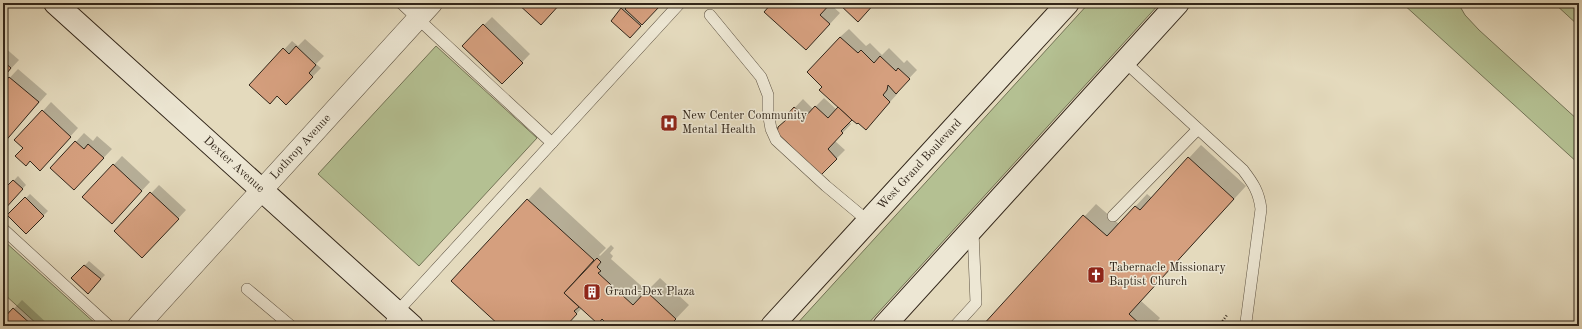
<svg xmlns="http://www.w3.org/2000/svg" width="1582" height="329" font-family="'Old Standard TT',serif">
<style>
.green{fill:#b4c092;stroke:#737356}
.shadow{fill:#0003}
.building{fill:#d59f7e;stroke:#32261a}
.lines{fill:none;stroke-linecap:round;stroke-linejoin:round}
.lane-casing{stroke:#5e5343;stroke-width:12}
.street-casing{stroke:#5e5343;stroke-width:22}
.secondary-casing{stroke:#32261a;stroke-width:24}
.path{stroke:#32261a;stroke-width:2.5;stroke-dasharray:1 2;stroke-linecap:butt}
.lane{stroke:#ede7d4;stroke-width:11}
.street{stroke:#ede7d4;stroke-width:21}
.secondary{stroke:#ede7d4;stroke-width:22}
.labels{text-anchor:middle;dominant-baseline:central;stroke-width:3;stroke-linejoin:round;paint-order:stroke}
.poi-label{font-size:12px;fill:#32261a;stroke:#ede7d4;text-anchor:start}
.street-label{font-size:12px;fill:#32261a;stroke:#ede7d4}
</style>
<rect width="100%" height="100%" fill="#e4dabd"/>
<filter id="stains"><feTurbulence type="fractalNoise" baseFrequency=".005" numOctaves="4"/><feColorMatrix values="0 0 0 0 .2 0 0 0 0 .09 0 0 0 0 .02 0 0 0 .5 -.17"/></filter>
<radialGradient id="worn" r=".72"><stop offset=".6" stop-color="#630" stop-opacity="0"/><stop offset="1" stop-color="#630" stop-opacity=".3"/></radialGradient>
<g class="green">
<polygon points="1089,3 1160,3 866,326 795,326"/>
<polygon points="1402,3 1458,3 1465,15 1479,30 1579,121 1579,164"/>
<polygon points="1554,3 1579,3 1579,26"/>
<polygon points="436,46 537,138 419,266 318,174"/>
<polygon points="3,240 97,325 96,326 39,326 3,293"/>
</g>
<g class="shadow">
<polygon points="632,3 661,3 634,33 622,9 626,5 629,7"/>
<polygon points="774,3 831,3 830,4 840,13 817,38"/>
<polygon points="492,17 530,54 502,83 463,46"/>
<polygon points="849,29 866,46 870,43 882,55 889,48 904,63 907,60 917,70 896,92 898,93 874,120 852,119 849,122 851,124 835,141 845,150 821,174 785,118 803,99 813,109 824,98 837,110 840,107 824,87 840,37"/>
<polygon points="305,39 324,56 316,64 321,68 295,95 277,95 251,85 292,41 298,46"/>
<polygon points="3,46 19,60 3,77"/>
<polygon points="18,69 47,94 3,143 3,85"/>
<polygon points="51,102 78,128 48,161 30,160 24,148 43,111"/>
<polygon points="84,133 93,141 97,136 112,149 74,189 52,168"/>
<polygon points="1201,145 1246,186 1141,301 1160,318 1153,326 983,326 1096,204 1119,224 1147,194 1152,198"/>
<polygon points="122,156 150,182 120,214 84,197"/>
<polygon points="18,176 26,185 3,209 3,182 8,187"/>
<polygon points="159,185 186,210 151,248 115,231"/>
<polygon points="540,187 606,248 599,255 600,256 611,245 614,248 610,253 613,256 611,259 647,291 660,278 689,305 669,326 610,326 602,318 582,308 569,322 574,326 501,326 452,281"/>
<polygon points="30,194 48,211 26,233 9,215"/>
<polygon points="89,261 105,275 92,288 73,278"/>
<polygon points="22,300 50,326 3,326 3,310 5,307 11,312"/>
</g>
<g class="building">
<polygon points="517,3 561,3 541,25"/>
<polygon points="631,3 654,3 659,7 642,25 625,9"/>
<polygon points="772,3 831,3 820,15 830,24 806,50 764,12"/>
<polygon points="838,3 875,3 858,22"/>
<polygon points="621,8 641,26 630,38 611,21"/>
<polygon points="483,24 523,63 502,84 462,46"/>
<polygon points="840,37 858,53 861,50 874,63 880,56 896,71 898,68 910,79 896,94 888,85 887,90 883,95 890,102 866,130 858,123 857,124 852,120 819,90 822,87 807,72"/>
<polygon points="296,46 316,65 309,73 313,77 286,105 277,96 270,104 249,85 283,48 289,54"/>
<polygon points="3,61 11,68 3,78"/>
<polygon points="9,77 39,102 3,144 3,84"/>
<polygon points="815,106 828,118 838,107 852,120 841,131 843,133 828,149 837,159 821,175 777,133 778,127 786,120 784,118 794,107 805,117"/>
<polygon points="42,110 71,137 40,171 30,161 26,166 15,156 23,148 14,140"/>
<polygon points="75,141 84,149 88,144 104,158 74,190 50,168"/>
<polygon points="1188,157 1234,199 1129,314 1142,326 982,326 1083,215 1107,236 1135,206 1140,210"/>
<polygon points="113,164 142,191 112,224 82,197"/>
<polygon points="13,180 23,189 3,211 3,190"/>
<polygon points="150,192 179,219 142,258 114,231"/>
<polygon points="25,197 44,216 26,234 7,215"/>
<polygon points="527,199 594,260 564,293 579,307 574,311 577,314 566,326 500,326 451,281"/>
<polygon points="597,258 601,262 597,267 601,271 598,273 633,305 646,291 676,319 669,326 609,326 602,319 598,324 564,293"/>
<polygon points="84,265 101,279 88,294 71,278"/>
<polygon points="13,308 33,326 3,326 3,319"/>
</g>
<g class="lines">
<g class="lane-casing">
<g id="lane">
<polyline points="401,3 552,143"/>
<polyline points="710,15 761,77 768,95 768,112 771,129 776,140 826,186 868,221"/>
<path d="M1125,62L1243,170C1253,183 1259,192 1261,209L1246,322L1245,326"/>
<polyline points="1113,216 1198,129"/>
<polyline points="3,229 109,326"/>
<polyline points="247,289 291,326"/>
<polyline points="389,326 397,312 680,3"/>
<polyline points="955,326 976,303 973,231"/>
</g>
</g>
<g class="street-casing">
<g id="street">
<path id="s1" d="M138,326L432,3"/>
</g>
</g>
<g class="secondary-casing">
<g id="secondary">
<path id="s2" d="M55,3L412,326"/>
<path id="s3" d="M772,326L1068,3"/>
<polyline points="884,326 1178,3"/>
</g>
</g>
<polyline class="path" points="1219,326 1227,315"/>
<use href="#lane" class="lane"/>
<use href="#street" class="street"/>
<use href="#secondary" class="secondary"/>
</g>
<defs>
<g id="hospital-square" transform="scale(0.9)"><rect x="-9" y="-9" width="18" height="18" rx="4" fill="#8f2418" stroke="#ede7d4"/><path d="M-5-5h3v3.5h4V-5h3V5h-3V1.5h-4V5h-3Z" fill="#fff"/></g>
<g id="church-square" transform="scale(0.9)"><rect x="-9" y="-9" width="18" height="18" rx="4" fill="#8f2418" stroke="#ede7d4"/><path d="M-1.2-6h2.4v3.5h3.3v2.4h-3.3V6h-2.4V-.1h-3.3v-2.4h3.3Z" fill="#fff"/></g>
<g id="building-square" transform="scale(0.9)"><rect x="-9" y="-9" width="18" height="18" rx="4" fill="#8f2418" stroke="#ede7d4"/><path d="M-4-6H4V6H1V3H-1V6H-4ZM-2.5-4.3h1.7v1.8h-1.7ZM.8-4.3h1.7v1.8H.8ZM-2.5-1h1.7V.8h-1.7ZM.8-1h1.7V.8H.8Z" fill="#fff"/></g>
</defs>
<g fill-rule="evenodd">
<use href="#hospital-square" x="669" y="123"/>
<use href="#church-square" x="1096" y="275"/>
<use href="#building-square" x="592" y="292"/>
</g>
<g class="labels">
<g class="poi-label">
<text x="682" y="116">New Center Community<tspan x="682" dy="14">Mental Health</tspan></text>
<text x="1109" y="268">Tabernacle Missionary<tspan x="1109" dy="14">Baptist Church</tspan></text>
<text x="605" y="292">Grand-Dex Plaza</text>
</g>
<g class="street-label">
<text stroke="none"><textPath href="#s1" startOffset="242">Lothrop Avenue</textPath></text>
<text stroke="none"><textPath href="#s2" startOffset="241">Dexter Avenue</textPath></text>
<text stroke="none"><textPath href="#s3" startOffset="219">West Grand Boulevard</textPath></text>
</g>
</g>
<rect width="1582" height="329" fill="none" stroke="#e4dabd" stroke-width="16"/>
<rect x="4" y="4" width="1574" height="321" fill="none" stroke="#32261a" stroke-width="2"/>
<rect x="8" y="8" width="1566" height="313" fill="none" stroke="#32261a"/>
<rect width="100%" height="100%" filter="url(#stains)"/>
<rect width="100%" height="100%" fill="url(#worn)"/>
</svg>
